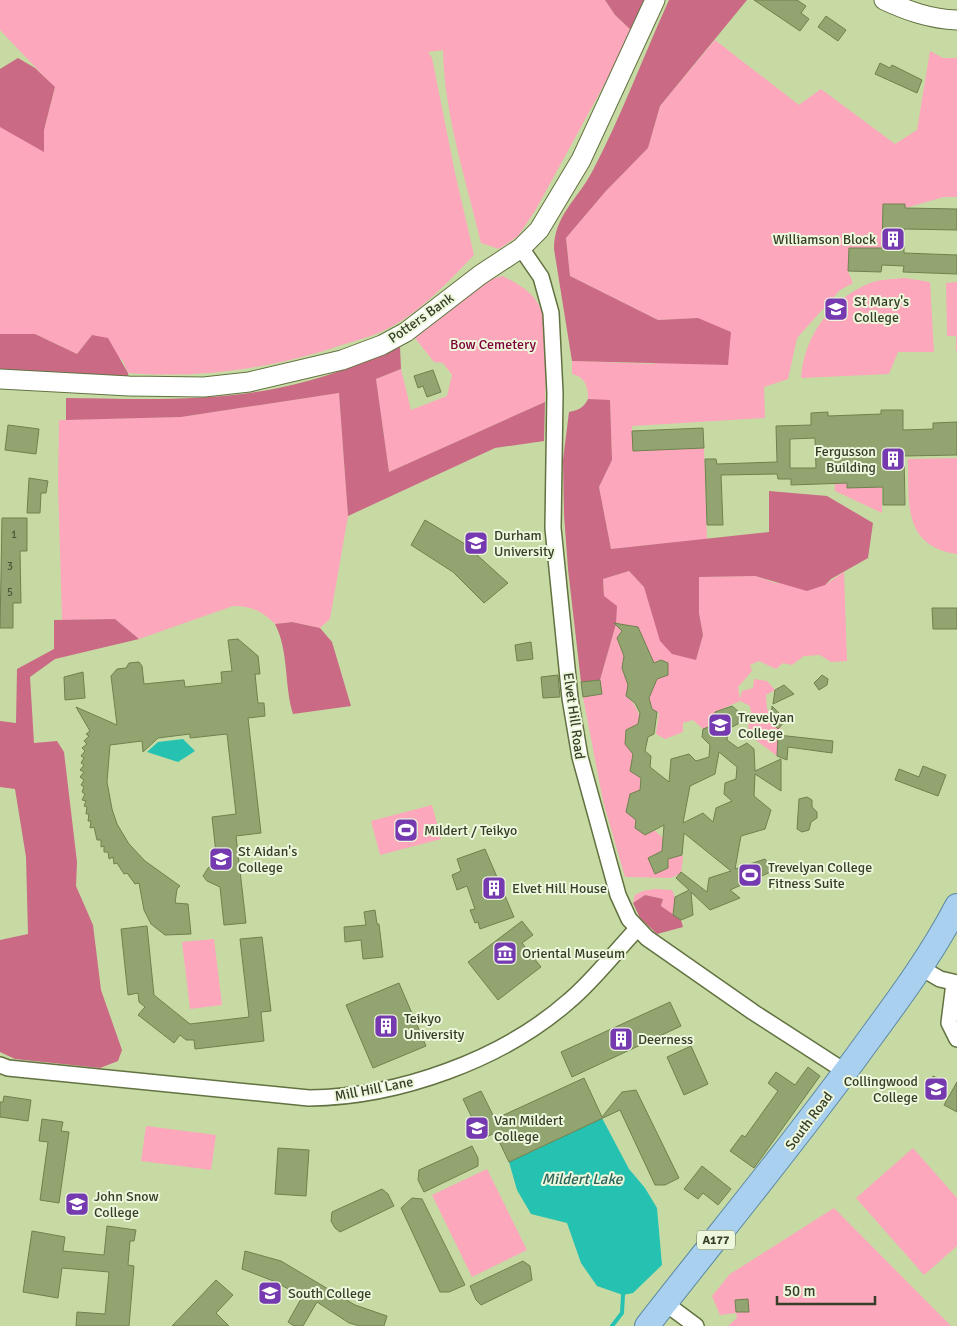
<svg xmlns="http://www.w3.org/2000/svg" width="957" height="1326" font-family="Signika,sans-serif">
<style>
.green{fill:#fda7bc}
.forest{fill:#ca6a85}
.water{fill:#25c2b2}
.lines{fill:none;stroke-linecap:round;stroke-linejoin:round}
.stream{stroke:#25c2b2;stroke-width:4}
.building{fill:#92a470;stroke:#70814e;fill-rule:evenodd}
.minor-casing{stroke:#627240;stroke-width:18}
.tertiary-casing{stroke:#627240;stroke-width:21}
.primary-casing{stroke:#5c89a3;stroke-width:26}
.minor{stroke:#fff;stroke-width:15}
.tertiary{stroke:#fff;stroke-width:19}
.primary{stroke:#a9d0ef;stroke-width:24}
.labels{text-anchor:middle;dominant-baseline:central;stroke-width:4;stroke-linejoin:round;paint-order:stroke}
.number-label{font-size:11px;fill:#4d583a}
.shield{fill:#edf7db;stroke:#6d765e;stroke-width:1}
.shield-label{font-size:12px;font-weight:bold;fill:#363e28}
.poi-label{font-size:14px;fill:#363e28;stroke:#edf7db;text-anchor:start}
.street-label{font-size:14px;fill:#363e28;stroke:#edf7db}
.park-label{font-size:14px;fill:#7d0039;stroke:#edf7db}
.water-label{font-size:15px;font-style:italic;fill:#28625a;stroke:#edf7db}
</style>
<rect width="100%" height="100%" fill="#c7daa4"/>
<g class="green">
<path d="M0,0H605L615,15L633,32L535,211L518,236L499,249L481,243C466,180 444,114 443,50L428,52L432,58L455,173L474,255C451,279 427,305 398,323C382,333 363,339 345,344C275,368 202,379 128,373L123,361L92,335L77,354L35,334H0V127L19,136L44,130L55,88L0,30Z"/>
<path d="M715,40L799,105L821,89L895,144L917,130L930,51L943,58H957V197H944L905,208V204H883L882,248H849L848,271L853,283L840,290L797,338L788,379L764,387L765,418L632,426L633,451L704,448L707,539L611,549L599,487L612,460L610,401L588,399C588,386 585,377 572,374V361L654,364L698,318L658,320L570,276L566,238L605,192L648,148L660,106Z"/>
<path d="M503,276C515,283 529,289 537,302C552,324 545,375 545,402L389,472L376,379L401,369L411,410L447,396L452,375L443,363L434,362L415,338L453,309L486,280Z"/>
<path d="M905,278L930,282L934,352H898L889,374L801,378C804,336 831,299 870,283C880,279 894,279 905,278Z"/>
<polygon points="957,282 957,351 956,351 956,336 947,336 946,283"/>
<path d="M339,393L348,516L330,619L320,628L292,622L275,624C262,611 251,606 233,606L139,639L115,619L62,620L58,484L59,420L181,417Z"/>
<path d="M957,458V554H956C902,545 909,502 908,459Z"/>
<polygon points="882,462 882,513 835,491 834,464 846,463 847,488"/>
<path d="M629,571L644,587L653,611L696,660L703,635L699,613L698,577L755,576L776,583L825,585L844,572L847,661L831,662L820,655L804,656L792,665L783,663L776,669L759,661L750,665L752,671L738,687L740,699L742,691L753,688L754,679L767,681L775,690L766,695L767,709L772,714L775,726H781L777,756L748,734L749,718L751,712L750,706L740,701L715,712L714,725L703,729L693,720L683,723V732L665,739L656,734L659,713L652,709L649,698L654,686L649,682L668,663L661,660L654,663L637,627L625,625L621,629L622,631L617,639L624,656L622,668L628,685L626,696C638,705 636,714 644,721L626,730L625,744L633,754L631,771L641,778L640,790L630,794L626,811L636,820V828L645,835L654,830L663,838L662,851L648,858L655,874L668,867V855H682L683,857L681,873L671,878L625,877L603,801L583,697L602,694L600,680L616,624L604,596L603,579Z"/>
<polygon points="432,805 441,839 380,855 371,821"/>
<polygon points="655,889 672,890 675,897 673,915 661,906 663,899 645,895 633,903 635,895 643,891"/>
<polygon points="214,939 222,1005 190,1009 182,942"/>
<polygon points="146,1126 216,1135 211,1170 141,1161"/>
<polygon points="913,1148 957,1198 957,1246 924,1275 856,1198"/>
<polygon points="487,1169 527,1250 472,1277 432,1195"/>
<polygon points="834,1208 951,1326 728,1326 737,1318 736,1313 720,1315 712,1296 730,1274"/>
</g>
<g class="forest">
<polygon points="605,0 646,0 633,32 615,15"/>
<path d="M669,0H747L660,106L648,148L605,192L566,238L570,276L658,320L698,318L731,332L728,365L572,361L554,249C554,216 577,200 592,172C621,117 643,57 669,0Z"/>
<polygon points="18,58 35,68 55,87 44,130 44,152 0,127 0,69"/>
<polygon points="0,334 35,334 77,354 92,335 108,338 128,373 129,386 0,379"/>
<path d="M400,347L401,369L376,379L389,472L545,402L544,441L495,448L348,516L339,393L181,417L66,420V398C143,399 224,403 300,383C335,374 367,362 400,347Z"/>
<path d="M588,399L610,400L612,460L599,487L611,549L769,532V491L827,496L873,523L868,558L831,579L825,585L807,591L755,576L699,577V613L703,635L696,660L672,654L660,641L644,587L629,571L603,579L604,596L617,606L616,624L600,680L581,682L568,569L564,515L563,460L569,412C578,410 584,408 588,399Z"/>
<polygon points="115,619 139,639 55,659 30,677 34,743 57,741 64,752 77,862 76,886 93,925 101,990 122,1050 118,1061 100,1068 15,1059 0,1052 0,940 28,934 26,857 15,789 0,787 0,721 16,723 17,669 54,649 54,620"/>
<path d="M292,622L320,628L332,642L351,706L293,714C284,685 289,651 275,624Z"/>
<polygon points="645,895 663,899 661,906 681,920 683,927 657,934 640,918 633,903"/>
</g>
<g class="water">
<polygon points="183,739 195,751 178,762 147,752 158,742"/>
<polygon points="602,1118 629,1169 645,1188 657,1208 662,1265 633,1293 623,1295 597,1286 581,1263 567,1223 531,1214 517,1190 509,1162"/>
</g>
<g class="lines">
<polyline class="stream" points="612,1326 622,1313 623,1295"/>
</g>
<g class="building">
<polygon points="754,0 797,0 806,6 801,13 809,19 800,31"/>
<polygon points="826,16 846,30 838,41 818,27"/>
<polygon points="880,63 890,68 892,65 922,80 917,93 875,74"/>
<polygon points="883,204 905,204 905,208 957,209 957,230 904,229 904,253 957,255 957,274 903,272 904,266 882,265 881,272 848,271 849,248 882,248"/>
<polygon points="433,370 441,392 427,397 423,386 418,388 414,376"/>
<path d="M881,410H903V430L933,429V423L957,422V455L904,456L905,505H883V487L847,488V483L791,485V479H778L777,474L721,475L723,525H707L705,459H716L717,464L777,462L776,426L811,425V413L828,412V416L881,414ZM815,438L816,468H790V439Z"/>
<polygon points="8,425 39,429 36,454 5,450"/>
<polygon points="703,428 704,448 633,451 632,431"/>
<polygon points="29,478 48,481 46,493 41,493 40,513 27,513"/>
<polygon points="2,518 27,518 27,551 20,551 21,603 13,603 13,628 0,628"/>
<polygon points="425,520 465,544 508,583 484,603 453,572 411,545"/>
<polygon points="932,608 957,608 957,629 933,629"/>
<path d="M614,623L638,627L654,663L661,660L668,663V675L657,679L649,698L652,709L657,712L654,734L648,737L645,751L651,756L650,767L669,782L671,759L689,754L696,761L709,757L710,745L702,737L703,729L714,725L715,712L732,706L739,712L738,724L728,729L727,740L738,748L747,743L754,749L755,771L781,759V791L755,774L754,796L771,810L765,829L741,836L735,869L765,859L773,871L730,890L740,898L710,910L691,892L693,915L681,920L673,915L675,897L689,890L676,878L681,872L707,892L709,878L731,871L684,833L682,855L668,859V868L655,874L648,858L662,851L664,825L645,835L635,828L636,820L626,812L630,794L640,790L641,778L630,771L633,754L625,744L626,730L638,724L640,713L635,703L626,696L628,685L622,668L624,656L617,638L622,631ZM719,752L737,767L736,779L725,783L724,794L732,801L716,808L713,822L703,813L683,823L690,786L715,774Z"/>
<polygon points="238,639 258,656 260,674 255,674 258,703 264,703 265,716 248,718 261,833 236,836 246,923 224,925 220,887 207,881 203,876 208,868 217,862 212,817 236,814 227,734 190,738 190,734 158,738 143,752 142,741 110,745 107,782 112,809 117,824 129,844 145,861 180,886 177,889 175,903 188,904 191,934 165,935 151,924 144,910 139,883 135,884 127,873 124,874 117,863 114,864 113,857 109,859 108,852 104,852 104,846 101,847 101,840 97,840 94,827 90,828 91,821 88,821 89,814 86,814 87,807 84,806 86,801 82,800 85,794 82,792 84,787 81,785 84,780 80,777 84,772 80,770 84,765 81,763 84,758 81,756 85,751 82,748 87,744 84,741 89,736 86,734 90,731 76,707 117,725 111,676 117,669 126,668 129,663 139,662 142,666 144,684 184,680 185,687 222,683 221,672 232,671 228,640"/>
<polygon points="531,642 533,659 517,661 515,645"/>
<polygon points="83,672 85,698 65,700 64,677"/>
<polygon points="558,675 560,697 543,698 541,677"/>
<polygon points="822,675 828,679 827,685 819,690 814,683"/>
<polygon points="600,680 602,694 583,697 581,682"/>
<polygon points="784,685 794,694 773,704 775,690"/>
<polygon points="772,706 786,720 778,729 771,722"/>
<polygon points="778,735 833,741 832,753 788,747 787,760 777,756"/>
<polygon points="923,766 946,775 938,796 895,780 899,769 919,777"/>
<polygon points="807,797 812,800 812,807 817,812 817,818 811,822 809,830 802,832 797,829 799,799"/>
<polygon points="485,849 514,917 480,929 478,922 475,923 470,910 475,909 467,886 457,890 452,875 461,871 457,859"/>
<polygon points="375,910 377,924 379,924 383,957 363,959 361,940 345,942 344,927 366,925 364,912"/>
<polygon points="522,921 533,935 522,943 541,967 498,1000 468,962"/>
<polygon points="147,926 154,995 190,1024 249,1017 240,939 262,937 271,1011 261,1012 264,1041 195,1049 194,1040 186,1040 180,1035 174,1043 138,1015 145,1007 139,1002 138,993 128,995 121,929"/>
<polygon points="399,983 426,1046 373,1068 346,1005"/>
<polygon points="670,1002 681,1026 572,1077 561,1052"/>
<polygon points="691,1046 708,1084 684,1095 667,1057"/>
<polygon points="808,1067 820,1076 754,1168 730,1151 742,1135 745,1137 778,1091 768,1083 776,1072 795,1085"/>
<polygon points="933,1076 945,1082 939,1093 928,1088"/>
<polygon points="584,1078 602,1117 622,1092 636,1090 679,1178 665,1185 655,1185 620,1110 509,1162 495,1133 482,1139 463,1099 481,1091 495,1119"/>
<polygon points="957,1082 957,1112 944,1105"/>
<polygon points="4,1096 31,1100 28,1121 0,1117 0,1102 3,1102"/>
<polygon points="42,1119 63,1122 61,1131 69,1132 59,1203 40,1200 48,1142 39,1141"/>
<polygon points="472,1146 478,1158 478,1166 424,1192 418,1180 419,1170"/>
<polygon points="278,1148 309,1150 306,1196 275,1194"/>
<polygon points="702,1166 731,1189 718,1205 703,1193 698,1199 684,1189"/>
<polygon points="382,1189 388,1194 394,1206 340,1232 335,1228 331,1221 332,1212"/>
<polygon points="412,1198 422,1199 465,1285 449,1292 440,1292 401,1208"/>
<polygon points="107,1226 136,1230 134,1241 130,1241 128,1265 134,1266 129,1326 76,1326 77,1312 105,1314 109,1272 62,1268 58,1298 23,1292 32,1231 65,1237 63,1251 104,1255"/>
<polygon points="245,1251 281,1261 355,1305 387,1316 384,1326 360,1326 349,1323 317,1302 303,1326 294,1326 288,1322 302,1297 276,1282 242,1269"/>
<polygon points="523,1261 530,1266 532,1280 481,1305 476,1300 470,1286"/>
<polygon points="216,1280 233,1295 216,1313 229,1326 172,1326"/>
<polygon points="748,1299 749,1312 736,1312 735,1300"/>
</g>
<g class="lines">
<g class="minor-casing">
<g id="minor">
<polyline points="521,248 541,277 551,313 555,393 553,528 570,698 580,757 618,895 629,919 647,938 753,1012 846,1072"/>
<polyline points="921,968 940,979 957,983"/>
<polyline points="954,983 949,1023 957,1039"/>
<path d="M0,1065L8,1068L309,1098C398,1097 502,1060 569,1001C594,980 614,953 637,929"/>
<polyline points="665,1303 696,1326"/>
</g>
</g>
<g class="tertiary-casing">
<g id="tertiary">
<path d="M884,0C908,11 930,19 957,20"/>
<polyline points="0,379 129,386 204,387 249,382 342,360 382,345 406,332 480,275 521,248 539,230 581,160 655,0"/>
</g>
</g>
<g class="primary-casing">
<path id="primary" d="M647,1326C720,1232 796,1141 865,1045C898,1000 931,956 957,906"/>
</g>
<use href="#minor" class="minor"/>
<use href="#tertiary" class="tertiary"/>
<use href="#primary" class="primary"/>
</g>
<defs>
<g id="building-square" transform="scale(1.25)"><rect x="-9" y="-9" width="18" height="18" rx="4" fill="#763ab0" stroke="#edf7db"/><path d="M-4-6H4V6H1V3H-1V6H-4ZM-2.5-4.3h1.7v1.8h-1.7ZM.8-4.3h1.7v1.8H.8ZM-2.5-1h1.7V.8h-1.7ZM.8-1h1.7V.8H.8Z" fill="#fff"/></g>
<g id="university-square" transform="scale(1.25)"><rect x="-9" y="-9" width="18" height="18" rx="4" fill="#763ab0" stroke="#edf7db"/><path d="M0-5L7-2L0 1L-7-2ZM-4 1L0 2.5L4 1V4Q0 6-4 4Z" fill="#fff"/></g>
<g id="stadium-square" transform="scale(1.25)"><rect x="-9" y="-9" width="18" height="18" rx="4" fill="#763ab0" stroke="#edf7db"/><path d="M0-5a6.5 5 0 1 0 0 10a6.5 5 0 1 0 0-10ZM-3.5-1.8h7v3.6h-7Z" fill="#fff"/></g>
<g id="museum-square" transform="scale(1.25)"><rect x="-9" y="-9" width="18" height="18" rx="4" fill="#763ab0" stroke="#edf7db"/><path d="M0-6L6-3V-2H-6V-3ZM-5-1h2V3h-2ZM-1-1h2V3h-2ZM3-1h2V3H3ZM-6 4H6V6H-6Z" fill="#fff"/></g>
</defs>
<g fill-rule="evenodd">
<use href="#building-square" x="893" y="239"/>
<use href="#university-square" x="836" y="309"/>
<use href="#building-square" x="893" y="459"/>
<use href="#university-square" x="476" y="543"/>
<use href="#university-square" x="720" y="725"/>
<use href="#stadium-square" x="406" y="830"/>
<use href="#university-square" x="221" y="859"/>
<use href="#stadium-square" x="750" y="875"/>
<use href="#building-square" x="494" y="888"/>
<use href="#museum-square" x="505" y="953"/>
<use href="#building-square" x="386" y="1026"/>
<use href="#building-square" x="621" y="1039"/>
<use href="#university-square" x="936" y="1089"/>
<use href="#university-square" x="477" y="1128"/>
<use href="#university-square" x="77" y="1204"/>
<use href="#university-square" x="270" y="1293"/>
</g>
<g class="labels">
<g class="number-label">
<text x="14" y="534">1</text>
<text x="10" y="566">3</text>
<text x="10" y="592">5</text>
</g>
<rect class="shield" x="697" y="1230.5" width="38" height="19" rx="4"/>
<g class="shield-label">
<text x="716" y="1240">A177</text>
</g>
<g class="poi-label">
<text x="876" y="239" text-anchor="end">Williamson Block</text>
<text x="854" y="301">St Mary's<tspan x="854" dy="16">College</tspan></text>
<text x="876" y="451" text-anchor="end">Fergusson<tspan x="876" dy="16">Building</tspan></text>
<text x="494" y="535">Durham<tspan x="494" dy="16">University</tspan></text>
<text x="738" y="717">Trevelyan<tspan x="738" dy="16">College</tspan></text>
<text x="424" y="830">Mildert / Teikyo</text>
<text x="238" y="851">St Aidan's<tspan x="238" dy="16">College</tspan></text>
<text x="768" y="867">Trevelyan College<tspan x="768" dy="16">Fitness Suite</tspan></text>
<text x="512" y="888">Elvet Hill House</text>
<text x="522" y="953">Oriental Museum</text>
<text x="404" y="1018">Teikyo<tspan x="404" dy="16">University</tspan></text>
<text x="638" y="1039">Deerness</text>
<text x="918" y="1081" text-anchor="end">Collingwood<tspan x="918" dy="16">College</tspan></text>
<text x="494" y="1120">Van Mildert<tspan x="494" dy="16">College</tspan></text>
<text x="94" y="1196">John Snow<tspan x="94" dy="16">College</tspan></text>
<text x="288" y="1293">South College</text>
</g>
<g class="street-label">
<text transform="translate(421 318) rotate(-35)">Potters Bank</text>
<text transform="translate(574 716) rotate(82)">Elvet Hill Road</text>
<text transform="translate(374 1089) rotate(-11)">Mill Hill Lane</text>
<text transform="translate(809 1121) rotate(-53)">South Road</text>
</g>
<g class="park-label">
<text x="493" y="344">Bow Cemetery</text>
</g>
<g class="water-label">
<text x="582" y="1179">Mildert Lake</text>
</g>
</g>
<path d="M777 1296v8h98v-8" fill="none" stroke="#363e28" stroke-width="2.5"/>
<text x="784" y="1296" font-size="15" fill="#363e28" stroke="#edf7db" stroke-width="4" paint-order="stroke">50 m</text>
</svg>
